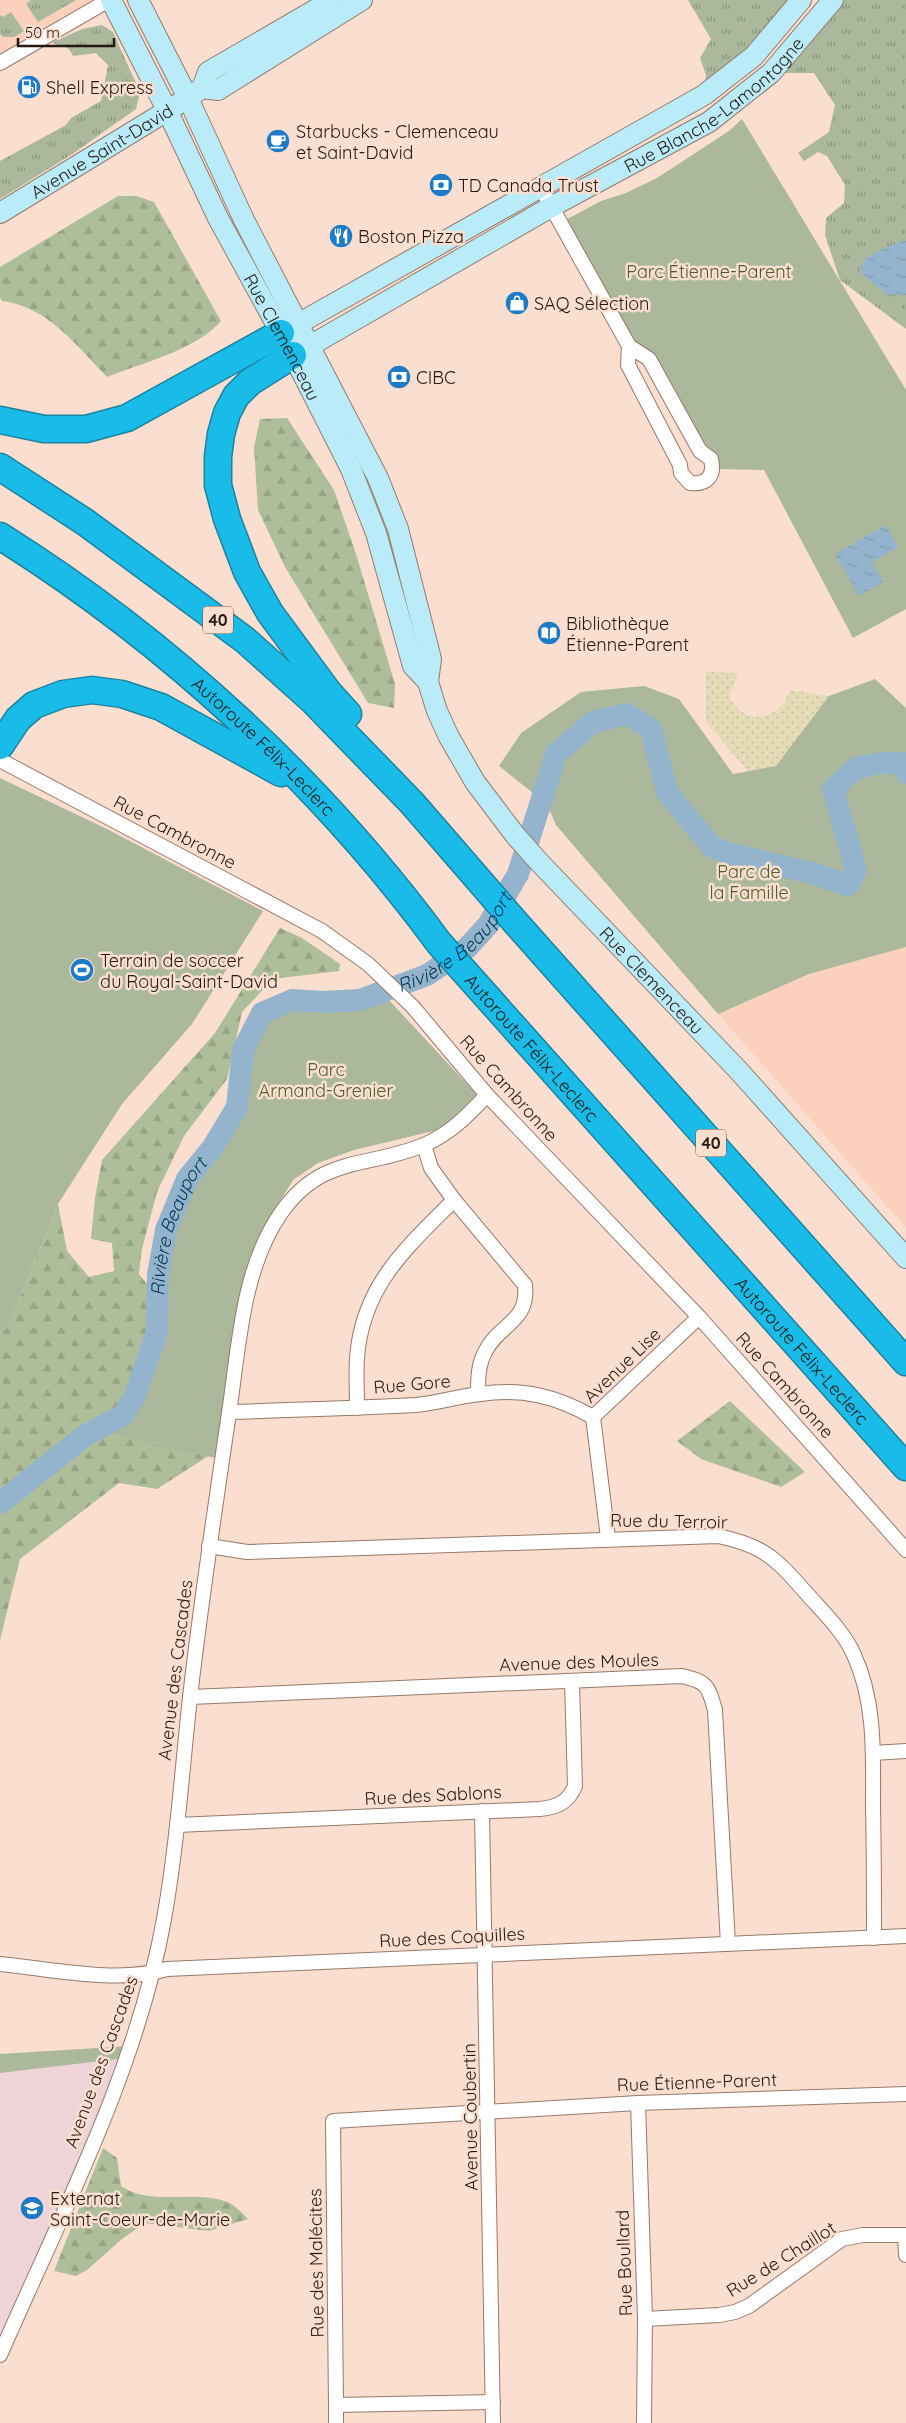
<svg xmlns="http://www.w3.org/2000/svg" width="906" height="2423" font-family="Quicksand,sans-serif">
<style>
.built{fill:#fbd1bd}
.education{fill:#eed4d8}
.grass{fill:url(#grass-tufts)}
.forest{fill:url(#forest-firs)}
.sand{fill:url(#sand-dots)}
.park{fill:#abb89b}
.water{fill:url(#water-ripples)}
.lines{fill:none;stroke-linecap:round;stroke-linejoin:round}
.river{stroke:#94b4cd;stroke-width:22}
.street-casing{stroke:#97796a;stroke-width:16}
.secondary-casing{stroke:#97796a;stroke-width:22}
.highway-casing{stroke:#1d829e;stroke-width:29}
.street{stroke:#fff;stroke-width:14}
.secondary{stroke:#baebf8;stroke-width:20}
.highway{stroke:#19bbe9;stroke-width:26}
.labels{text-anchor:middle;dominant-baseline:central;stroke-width:5;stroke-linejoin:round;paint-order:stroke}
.shield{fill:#fadfd1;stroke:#65544c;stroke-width:1}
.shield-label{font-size:16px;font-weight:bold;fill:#251913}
.poi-label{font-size:18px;fill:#251913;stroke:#fadfd1;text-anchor:start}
.street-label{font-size:18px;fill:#251913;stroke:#fadfd1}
.park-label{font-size:18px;fill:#4b602c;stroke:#fadfd1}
.water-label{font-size:19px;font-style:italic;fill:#00375a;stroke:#fadfd1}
</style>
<defs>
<pattern id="grass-tufts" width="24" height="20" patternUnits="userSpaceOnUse" patternTransform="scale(1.25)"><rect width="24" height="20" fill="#abb89b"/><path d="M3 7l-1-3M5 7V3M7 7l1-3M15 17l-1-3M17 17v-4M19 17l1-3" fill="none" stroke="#8b957d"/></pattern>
<pattern id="forest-firs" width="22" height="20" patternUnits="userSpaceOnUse" patternTransform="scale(1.25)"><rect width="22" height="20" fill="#aebe9b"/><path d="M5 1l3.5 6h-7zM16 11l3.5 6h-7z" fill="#96a385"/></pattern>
<pattern id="sand-dots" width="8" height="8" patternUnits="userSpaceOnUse" patternTransform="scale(1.25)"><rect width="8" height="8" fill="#e5dcb7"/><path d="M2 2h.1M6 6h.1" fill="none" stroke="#c4bc9c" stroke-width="1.8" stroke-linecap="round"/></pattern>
<pattern id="water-ripples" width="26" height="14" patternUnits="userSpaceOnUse" patternTransform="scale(1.25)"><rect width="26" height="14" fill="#94b4cd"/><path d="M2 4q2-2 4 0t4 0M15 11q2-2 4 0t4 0" fill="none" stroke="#7f9aaf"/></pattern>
</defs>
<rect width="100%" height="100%" fill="#fadfd1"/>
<g class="built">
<polygon points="0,0 107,0 0,63"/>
<polygon points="906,947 906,1228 718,1014 809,974"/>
</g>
<polygon class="education" points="126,2058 0,2355 0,2073"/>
<g class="grass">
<polygon points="31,0 76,0 38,22 26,4"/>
<polygon points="688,0 801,0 704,95 706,75 700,58 711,39"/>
<polygon points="833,0 906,0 906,329 840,280 825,235 826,218 844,203 845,185 827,156 818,152 804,161 798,153 829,132 835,105 814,73 771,73"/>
<polygon points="11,12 24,31 14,37 3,37 0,34 0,15 3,17"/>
<path d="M102,25L113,32L140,92L136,109L74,153L0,199V161L66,125L71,118L101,101L108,65L96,53L73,56C69,48 67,46 58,47L53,42L82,29Z"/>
</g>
<g class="forest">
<path d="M118,196H136L154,202L221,321C198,349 142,363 107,377C77,346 47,306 2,301L0,297V267Z"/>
<polygon points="287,418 334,490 356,554 395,684 394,708 368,703 285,567 258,510 254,447 260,419"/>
<polygon points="280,928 302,938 340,964 339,971 273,979 242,1012 227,1079 184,1136 157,1192 142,1249 139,1274 158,1298 173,1296 237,1249 210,1455 157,1489 119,1483 20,1559 0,1640 0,1333 8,1327 58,1204 67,1251 89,1277 114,1271 112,1243 91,1239 95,1198 102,1160 215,1033"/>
<polygon points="730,1401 805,1472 781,1487 701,1459 677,1441"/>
<path d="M103,2148L117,2158L121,2186C151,2207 194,2189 227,2202C235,2205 242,2213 248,2219L209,2231L145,2223L122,2239L87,2270L76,2276L54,2271Z"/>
</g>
<path class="sand" d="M706,672L738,673L729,696C740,720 765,724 783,704C786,701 788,694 790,690L829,696L777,766L757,782L706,722Z"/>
<g class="park">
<polygon points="742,119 906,390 906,609 853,638 764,470 713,469 649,359 629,346 560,223 601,201 626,193 657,178 729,131"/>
<polygon points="875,679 906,708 906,947 809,974 718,1014 556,825 547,804 499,766 521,733 581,692 644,686 679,699 733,774 776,766 829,696"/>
<polygon points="0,778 107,829 263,911 192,1024 122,1104 58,1204 8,1327 0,1333"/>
<path d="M389,1000L477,1095L442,1129L354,1150L318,1163L293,1180L267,1222L250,1272L221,1459L165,1448L109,1432C115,1425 124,1418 129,1410C142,1388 158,1351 162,1326C166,1293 162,1259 171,1228C185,1182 230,1153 244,1109C255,1078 245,1037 274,1015C292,1000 330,1005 352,1005C364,1005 377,1002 389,1000Z"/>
<polygon points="129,2046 126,2058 0,2073 0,2054"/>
</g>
<g class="water">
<polygon points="906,240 906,295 886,294 860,272 863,261 880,250"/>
<polygon points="886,525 898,547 872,562 883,582 859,596 835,554"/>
</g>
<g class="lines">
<path class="river" id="s1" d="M0,1503L86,1435L122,1416L135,1396L157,1332L158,1275L166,1230L187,1179L213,1147L237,1107L243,1050L262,1013L292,1000L322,1002L360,1000L427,975L467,948L488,925L518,874L556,754L593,722L627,714L651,729L667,792L711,846L727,853L812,873L848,885L856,870L833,789L856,768L882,763H903L906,773"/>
<g class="street-casing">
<g id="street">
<polyline points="0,63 109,0"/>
<path d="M541,188L629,346L649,359L700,451L711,459C715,476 707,485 690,483L681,473L680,465L628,365L629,346"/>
<polyline points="0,760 322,931 368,964 413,1007 487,1095 699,1317 906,1550"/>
<path d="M424,1145L431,1168L454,1200L525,1285C529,1323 499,1323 485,1352C478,1365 478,1379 478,1394"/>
<path d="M357,1408C357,1391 356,1374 357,1358C362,1286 407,1247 454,1200"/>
<path d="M229,1412C292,1410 354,1408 416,1405C438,1403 459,1396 480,1394C523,1388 556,1396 593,1417"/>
<polyline points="608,1538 593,1417 699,1317"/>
<path d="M209,1546L247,1552L718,1536C766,1546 777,1560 808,1595C824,1613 844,1632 854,1655C876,1703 873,1756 873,1808C874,1851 874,1895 874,1938"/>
<path d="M190,1697L682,1676C707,1682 708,1685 715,1710L728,1944"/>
<polyline points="873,1753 906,1751"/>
<polyline points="482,1811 493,2423"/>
<path d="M177,1825L540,1809C557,1807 568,1803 575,1786L572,1681"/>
<path d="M0,1964C52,1969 117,1984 167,1969L906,1936"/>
<polyline points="638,2103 645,2319 644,2423"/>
<polyline points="905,2235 906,2255"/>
<polyline points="645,2319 719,2315 735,2312 749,2306 842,2239 863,2235 906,2235"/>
<path d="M0,2355C61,2215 137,2070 164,1919C177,1846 182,1771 190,1697C201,1602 215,1507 229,1413C239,1346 242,1269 281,1213C323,1153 369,1169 426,1144C451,1133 468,1115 487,1095"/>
<polyline points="493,2402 336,2405 333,2121 638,2103 906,2094"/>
<polyline points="336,2423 336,2405"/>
</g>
</g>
<g class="secondary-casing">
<g id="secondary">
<path id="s2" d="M111,0L168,112L218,218L293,355L351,469L376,533L413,666L428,682"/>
<path id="s3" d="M138,0L188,98L244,220L378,478L398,529L431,659L428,682L437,711L449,737L475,782L515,835L540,863L738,1070L906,1258"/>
<polyline points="202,88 218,90 362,0"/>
<path id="s4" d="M0,213L188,98L202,88L208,72L332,0"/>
<polyline points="289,329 704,95 754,56 801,0"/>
<path id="s5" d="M299,352L551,207L709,122L771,73L833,0"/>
</g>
</g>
<g class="highway-casing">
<g id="highway">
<polyline points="293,355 250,382 236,396 227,413 221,434 218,457 218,485 227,519 247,572 270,613 329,693 348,714"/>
<polyline points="0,420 44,429 86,429 127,418 281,333"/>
<polyline points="0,467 85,522 245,640 312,700 412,803 516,923 906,1362"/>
<path id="s6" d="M0,536C169,642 321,783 439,943L906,1467"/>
<polyline points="0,746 18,719 34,705 63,694 92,690 122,694 161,707 281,773"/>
</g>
</g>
<use href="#street" class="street"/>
<use href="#secondary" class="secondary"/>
<use href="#highway" class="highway"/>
</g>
<defs>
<g id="fuel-disc" transform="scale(1.25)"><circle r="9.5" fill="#1d7ac6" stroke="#fadfd1"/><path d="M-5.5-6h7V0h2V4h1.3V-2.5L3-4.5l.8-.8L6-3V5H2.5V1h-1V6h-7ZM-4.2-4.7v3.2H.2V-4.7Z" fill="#fff"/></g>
<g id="cafe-disc" transform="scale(1.25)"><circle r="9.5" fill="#1d7ac6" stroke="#fadfd1"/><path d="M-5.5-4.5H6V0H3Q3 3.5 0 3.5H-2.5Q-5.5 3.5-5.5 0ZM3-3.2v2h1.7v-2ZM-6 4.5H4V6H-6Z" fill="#fff"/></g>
<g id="bank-disc" transform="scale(1.25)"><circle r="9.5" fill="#1d7ac6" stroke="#fadfd1"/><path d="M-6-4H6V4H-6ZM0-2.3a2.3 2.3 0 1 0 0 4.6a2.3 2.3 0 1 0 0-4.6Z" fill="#fff"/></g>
<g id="restaurant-disc" transform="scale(1.25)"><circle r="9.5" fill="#1d7ac6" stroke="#fadfd1"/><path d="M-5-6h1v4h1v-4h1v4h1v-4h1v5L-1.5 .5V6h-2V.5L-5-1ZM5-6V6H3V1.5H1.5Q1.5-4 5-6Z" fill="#fff"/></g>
<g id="shop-disc" transform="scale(1.25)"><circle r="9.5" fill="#1d7ac6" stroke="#fadfd1"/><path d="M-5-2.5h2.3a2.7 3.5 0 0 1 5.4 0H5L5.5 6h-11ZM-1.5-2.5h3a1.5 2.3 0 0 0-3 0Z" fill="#fff"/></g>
<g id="library-disc" transform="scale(1.25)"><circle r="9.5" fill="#1d7ac6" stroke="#fadfd1"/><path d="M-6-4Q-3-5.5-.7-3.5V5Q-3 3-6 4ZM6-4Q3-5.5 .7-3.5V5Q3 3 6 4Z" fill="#fff"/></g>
<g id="stadium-disc" transform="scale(1.25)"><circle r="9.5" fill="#1d7ac6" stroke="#fadfd1"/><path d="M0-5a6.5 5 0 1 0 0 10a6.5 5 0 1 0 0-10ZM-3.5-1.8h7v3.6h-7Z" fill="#fff"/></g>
<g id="school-disc" transform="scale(1.25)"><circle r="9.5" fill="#1d7ac6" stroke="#fadfd1"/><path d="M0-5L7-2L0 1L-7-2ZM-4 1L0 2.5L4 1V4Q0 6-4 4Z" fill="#fff"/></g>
</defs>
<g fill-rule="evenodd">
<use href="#fuel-disc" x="29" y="87"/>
<use href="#cafe-disc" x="278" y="141"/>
<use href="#bank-disc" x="441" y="185"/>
<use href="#restaurant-disc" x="341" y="236"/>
<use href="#shop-disc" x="517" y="303"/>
<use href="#bank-disc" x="399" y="377"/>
<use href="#library-disc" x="549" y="633"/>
<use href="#stadium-disc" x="82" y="970"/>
<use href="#school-disc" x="32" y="2208"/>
</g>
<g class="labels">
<g class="shield">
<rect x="203" y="606.5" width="30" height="27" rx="4"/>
<rect x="696" y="1129.5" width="30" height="27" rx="4"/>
</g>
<g class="shield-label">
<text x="218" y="620">40</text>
<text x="711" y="1143">40</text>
</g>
<g class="poi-label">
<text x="46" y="87">Shell Express</text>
<text x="296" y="131">Starbucks - Clemenceau<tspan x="296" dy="21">et Saint-David</tspan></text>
<text x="458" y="185">TD Canada Trust</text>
<text x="358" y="236">Boston Pizza</text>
<text x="534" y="303">SAQ Sélection</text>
<text x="416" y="377">CIBC</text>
<text x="566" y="623">Bibliothèque<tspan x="566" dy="21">Étienne-Parent</tspan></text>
<text x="100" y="960">Terrain de soccer<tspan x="100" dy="21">du Royal-Saint-David</tspan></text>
<text x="50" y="2198">Externat<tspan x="50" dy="21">Saint-Coeur-de-Marie</tspan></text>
</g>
<g class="street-label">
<text stroke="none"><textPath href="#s5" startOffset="484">Rue Blanche-Lamontagne</textPath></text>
<text stroke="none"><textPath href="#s4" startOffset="119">Avenue Saint-David</textPath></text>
<text stroke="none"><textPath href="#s2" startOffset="378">Rue Clemenceau</textPath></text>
<text stroke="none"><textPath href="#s6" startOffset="338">Autoroute Félix-Leclerc</textPath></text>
<text transform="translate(175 832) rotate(28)">Rue Cambronne</text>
<text stroke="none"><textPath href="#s3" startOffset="1124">Rue Clemenceau</textPath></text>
<text stroke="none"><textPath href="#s6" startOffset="742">Autoroute Félix-Leclerc</textPath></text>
<text transform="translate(509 1088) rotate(48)">Rue Cambronne</text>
<text stroke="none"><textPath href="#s6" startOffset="1148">Autoroute Félix-Leclerc</textPath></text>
<text transform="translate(622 1365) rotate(-44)">Avenue Lise</text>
<text transform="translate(412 1384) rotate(-5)">Rue Gore</text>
<text transform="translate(785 1385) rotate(48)">Rue Cambronne</text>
<text transform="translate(669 1521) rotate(1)">Rue du Terroir</text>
<text transform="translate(579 1662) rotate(-2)">Avenue des Moules</text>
<text transform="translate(175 1670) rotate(-83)">Avenue des Cascades</text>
<text transform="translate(433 1795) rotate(-3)">Rue des Sablons</text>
<text transform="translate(452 1937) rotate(-3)">Rue des Coquilles</text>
<text transform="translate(101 2062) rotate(-70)">Avenue des Cascades</text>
<text transform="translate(697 2082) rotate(-2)">Rue Étienne-Parent</text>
<text transform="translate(470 2117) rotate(-91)">Avenue Coubertin</text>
<text transform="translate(781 2259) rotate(-32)">Rue de Chaillot</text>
<text transform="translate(316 2263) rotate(-91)">Rue des Malécites</text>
<text transform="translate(624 2263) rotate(-92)">Rue Boullard</text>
</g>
<g class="park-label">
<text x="709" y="271">Parc Étienne-Parent</text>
<text x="749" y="871">Parc de<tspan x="749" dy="21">la Famille</tspan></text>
<text x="326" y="1069">Parc<tspan x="326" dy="21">Armand-Grenier</tspan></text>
</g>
<g class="water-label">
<text stroke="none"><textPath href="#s1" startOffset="801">Rivière Beauport</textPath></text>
<text stroke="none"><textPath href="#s1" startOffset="351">Rivière Beauport</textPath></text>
</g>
</g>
<path d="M18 38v8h96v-8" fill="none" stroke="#251913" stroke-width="2.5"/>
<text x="25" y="38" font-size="15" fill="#251913" stroke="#fadfd1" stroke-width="4" paint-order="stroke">50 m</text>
</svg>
